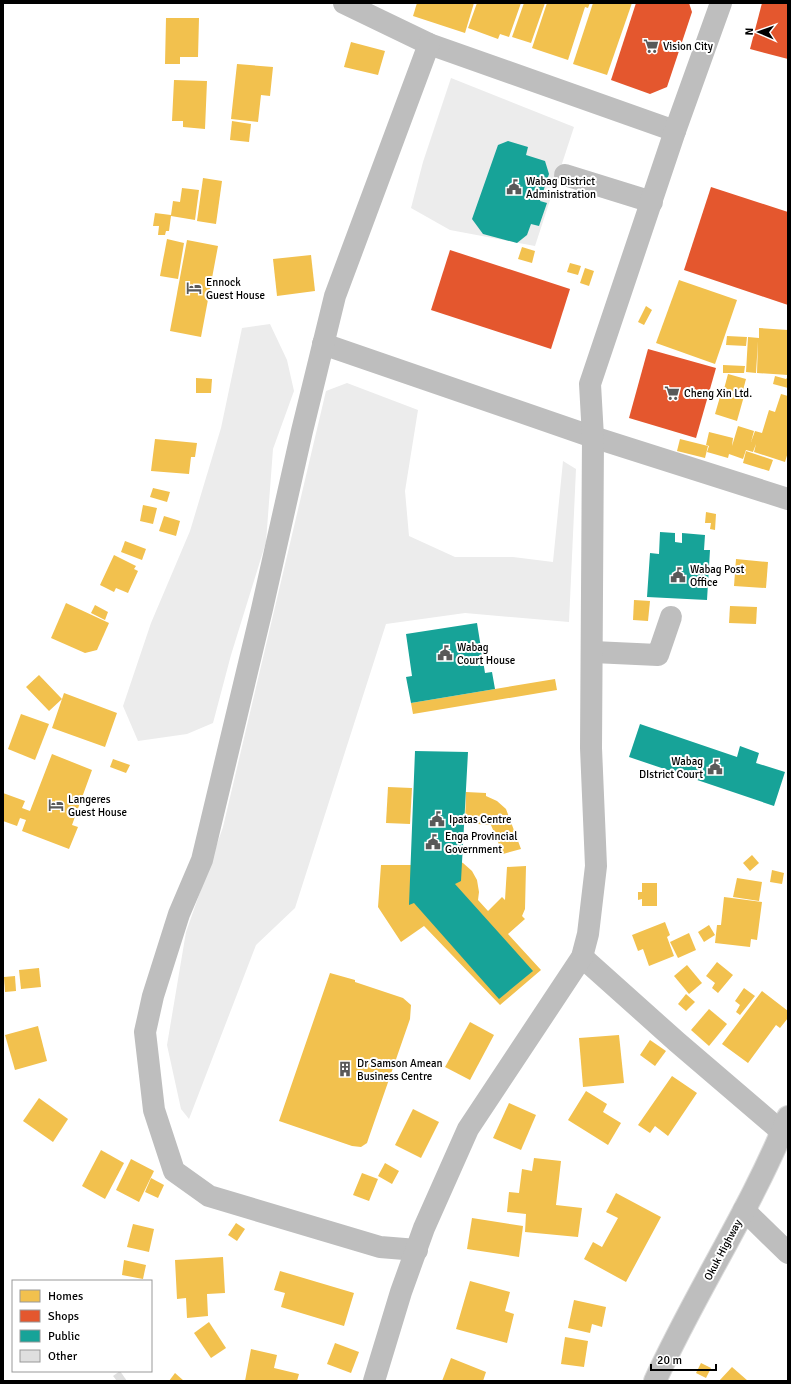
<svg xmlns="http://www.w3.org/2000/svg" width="791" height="1384" font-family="Signika,sans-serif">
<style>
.green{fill:#ececec}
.homes{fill:#f2c14e}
.shops{fill:#e4572e}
.public{fill:#17a398}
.building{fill:#dfdfdf}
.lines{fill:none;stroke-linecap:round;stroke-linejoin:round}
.major-casing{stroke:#dbdbdb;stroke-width:24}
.minor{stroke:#bebebe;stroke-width:22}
.major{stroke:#bebebe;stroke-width:22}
.labels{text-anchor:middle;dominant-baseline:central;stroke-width:4;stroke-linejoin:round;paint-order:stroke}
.poi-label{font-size:11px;fill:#000;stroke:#fff;text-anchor:start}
.street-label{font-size:11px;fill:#000;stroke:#fff}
</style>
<rect width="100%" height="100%" fill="#fff"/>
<g class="green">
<polygon points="451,78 574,127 535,246 450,230 411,208 423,162"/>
<polygon points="270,324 287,360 294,391 273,449 266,542 231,655 213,723 187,734 138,741 123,706 151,623 190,531 221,428 242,328"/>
<polygon points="347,383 418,410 405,491 409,536 455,557 513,557 553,562 563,461 576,469 569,622 465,613 386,624 295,908 256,945 189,1119 181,1109 167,1045 186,932 223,827 326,391"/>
</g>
<g class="homes">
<polygon points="417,3 474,3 465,33 413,16"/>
<polygon points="477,3 521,3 509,37 500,34 498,39 468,28"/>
<polygon points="524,3 545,3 531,43 512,37"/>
<polygon points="547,3 590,3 588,8 585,7 568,60 532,48"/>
<polygon points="593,3 632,3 607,75 573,64"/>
<polygon points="166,18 199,18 198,57 180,57 180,64 165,64"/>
<polygon points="351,42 385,51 378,75 344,67"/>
<polygon points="237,64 273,67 270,96 261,95 258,122 231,119"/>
<polygon points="174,80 207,81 205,129 183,127 183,121 172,121"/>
<polygon points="232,121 251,124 249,142 230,140"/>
<polygon points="203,178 222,181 216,224 197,221"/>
<polygon points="182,188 199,190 195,220 171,216 169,231 166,231 165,235 158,235 159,226 153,226 155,213 171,215 173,201 180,202"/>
<polygon points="167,239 184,243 178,279 160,276"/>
<polygon points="187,240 218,246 201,337 170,331"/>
<polygon points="522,247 535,251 532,263 518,259"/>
<polygon points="311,255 315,291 277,296 273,259"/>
<polygon points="570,263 581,266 578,275 567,272"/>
<polygon points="585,268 594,271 589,286 580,283"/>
<polygon points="679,280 737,300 715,364 656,343"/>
<polygon points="646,306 652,310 644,325 638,322"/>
<polygon points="759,328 788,330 788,375 757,373 758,341 756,373 746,372 748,337 759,338"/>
<polygon points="727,336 747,337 746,346 726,345"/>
<polygon points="723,365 745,366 744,373 723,373"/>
<polygon points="728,374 746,379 742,394 724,389"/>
<polygon points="775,376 786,379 788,377 788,388 773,384"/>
<polygon points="196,378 212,379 211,393 196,393"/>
<polygon points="722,390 744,396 737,421 715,414"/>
<polygon points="781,394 788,396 788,452 785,462 754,452 756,444 753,452 746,450 743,459 729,454 728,458 707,452 709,446 706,445 709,432 733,438 732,446 738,426 754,431 751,442 755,431 762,433 769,410 775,412"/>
<polygon points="155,439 197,443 195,457 191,457 189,474 151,471"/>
<polygon points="680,439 708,446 705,458 677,451"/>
<polygon points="746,451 773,460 769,471 743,463"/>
<polygon points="153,488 170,492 167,502 150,497"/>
<polygon points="143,505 157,508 153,524 140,521"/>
<polygon points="706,512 716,514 715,530 710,529 711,523 705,523"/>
<polygon points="164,516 180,521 176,536 159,531"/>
<polygon points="125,541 146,549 142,560 121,552"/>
<polygon points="114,555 136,566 134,569 138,571 128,593 116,588 114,592 100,585"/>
<polygon points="736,559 768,562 766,588 734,586"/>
<polygon points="634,600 650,601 648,621 633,620"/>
<polygon points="66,603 109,623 97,650 85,653 51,638"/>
<polygon points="95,605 108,612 105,620 91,613"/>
<polygon points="730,606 757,607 756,624 729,623"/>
<polygon points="39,675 62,699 64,693 117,713 105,747 52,728 62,699 49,711 26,687"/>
<polygon points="555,679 557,690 413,714 411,703"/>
<polygon points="21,714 49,724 35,760 8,749"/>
<polygon points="52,754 92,770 72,825 78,827 69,849 22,831 26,820 20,818 17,826 3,821 3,793 25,801 22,808 30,811"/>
<polygon points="113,759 130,765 126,773 110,767"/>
<polygon points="388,787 412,788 410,824 386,823"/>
<polygon points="465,792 464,819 439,805"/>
<polygon points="466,792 486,793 486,796 497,801 506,809 521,849 503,854 491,825 465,823"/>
<polygon points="752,855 759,863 750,871 743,863"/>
<polygon points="442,857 453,858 463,863 472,871 477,880 479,892 478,900 488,911 502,897 505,900 507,867 526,866 525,909 522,916 525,919 508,934 541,970 500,1005 424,926 401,942 378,907 381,865 412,865 411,880 414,873 422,865 431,859"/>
<polygon points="772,870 784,873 782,884 770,882"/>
<polygon points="737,878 762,882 759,901 733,897"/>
<polygon points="642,883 657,883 657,906 642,906 642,899 638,900 638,892 642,892"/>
<polygon points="724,897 762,902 757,940 751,939 750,947 715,943 717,925 721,925"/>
<polygon points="665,922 670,935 667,937 674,956 649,966 643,949 638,951 632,935"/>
<polygon points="709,925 715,935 704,942 698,932"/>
<polygon points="689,933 696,950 678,958 670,942"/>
<polygon points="717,962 733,975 718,993 712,988 715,983 706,976"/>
<polygon points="687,965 702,983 689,994 674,976"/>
<polygon points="39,968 41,987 21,989 19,970"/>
<polygon points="330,973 355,980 355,982 403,998 411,1005 410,1019 369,1137 367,1143 361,1147 352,1146 279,1121"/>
<polygon points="15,976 16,991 5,992 4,977"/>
<polygon points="744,988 755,996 740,1015 736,1012 740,1005 735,1001"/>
<polygon points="762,991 788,1011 788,1018 780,1028 776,1025 748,1063 722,1044"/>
<polygon points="686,994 695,1002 686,1011 678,1004"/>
<polygon points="709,1009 727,1024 709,1046 691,1030"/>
<polygon points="470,1022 494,1035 470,1080 445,1067"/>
<polygon points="38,1026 47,1061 15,1070 5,1035"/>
<polygon points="619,1035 624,1083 583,1087 579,1038"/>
<polygon points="650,1040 666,1051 655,1066 640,1055"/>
<polygon points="672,1076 697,1093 668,1136 655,1126 650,1133 638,1125"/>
<polygon points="586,1091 607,1104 603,1112 621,1123 608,1145 568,1120"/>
<polygon points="39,1098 68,1119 53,1142 23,1121"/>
<polygon points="509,1103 536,1115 521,1150 493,1138"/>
<polygon points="413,1109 439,1122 421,1158 395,1145"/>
<polygon points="101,1150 124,1163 105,1199 82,1186"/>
<polygon points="534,1158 561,1161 556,1205 582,1208 578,1237 525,1232 526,1214 507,1212 509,1192 519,1193 522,1169 532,1171"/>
<polygon points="131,1159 154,1171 139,1202 116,1190"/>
<polygon points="385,1163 399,1171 392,1184 378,1176"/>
<polygon points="362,1173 378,1179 369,1201 353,1195"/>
<polygon points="151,1178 164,1185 158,1198 145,1192"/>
<polygon points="616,1193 661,1217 626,1282 584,1259 593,1242 602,1247 618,1218 606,1212"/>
<polygon points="472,1218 523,1226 519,1257 467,1249"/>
<polygon points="236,1223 245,1229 237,1241 228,1235"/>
<polygon points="133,1224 154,1229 149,1252 127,1247"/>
<polygon points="223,1257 225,1293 207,1294 208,1316 187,1318 186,1298 177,1299 175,1260"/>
<polygon points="124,1260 146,1265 143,1279 122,1275"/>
<polygon points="280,1271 354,1293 344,1326 281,1307 285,1293 274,1290"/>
<polygon points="470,1281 510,1292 505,1311 514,1314 507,1343 456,1329"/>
<polygon points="574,1300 606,1307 602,1327 592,1324 590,1333 568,1328"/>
<polygon points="209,1322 226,1348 211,1358 194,1333"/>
<polygon points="565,1337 588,1341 584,1367 561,1364"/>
<polygon points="335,1343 359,1352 351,1373 327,1364"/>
<polygon points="251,1349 277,1355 274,1368 299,1374 297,1381 245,1381"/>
<polygon points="451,1358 486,1372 483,1381 442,1381"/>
<polygon points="701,1363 711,1368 706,1378 696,1373"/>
<polygon points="732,1367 748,1381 719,1381"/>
<polygon points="175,1373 184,1381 169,1381"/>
</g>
<g class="shops">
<polygon points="636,3 689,3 692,12 667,87 650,94 611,80"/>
<polygon points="762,3 788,3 788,59 750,49"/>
<polygon points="711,187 788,212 788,305 684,270"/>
<polygon points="450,250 570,289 551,349 431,310"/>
<polygon points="648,349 716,368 696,438 629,418"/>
</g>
<g class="public">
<polygon points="508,141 528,147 526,155 545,161 549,174 540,201 547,203 539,226 531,224 527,235 517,243 483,234 472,219 498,145"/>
<polygon points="660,532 675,533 675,542 682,543 682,533 705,535 704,550 710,550 707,600 647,597 650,553 659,554"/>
<polygon points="477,623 485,673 492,672 495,689 411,703 406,677 412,676 406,634"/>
<polygon points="640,724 737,757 740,746 759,753 756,763 785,772 774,806 629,757"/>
<polygon points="415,751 468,752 461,881 455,884 533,971 499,999 414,903 409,905"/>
</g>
<polygon class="building" points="120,1371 127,1381 117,1381 113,1376"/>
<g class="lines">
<g class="major-casing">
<path id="major" d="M655,1381C696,1291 751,1209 788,1117"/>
</g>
<g class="minor">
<polyline points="344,3 429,44 675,131"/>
<polyline points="565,175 652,202"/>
<polyline points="323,344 593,437 788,499"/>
<polyline points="593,652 658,655 671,617"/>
<polyline points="582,957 677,1042 782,1132"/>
<polyline points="744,1210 788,1253"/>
<polyline points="417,1250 380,1247 209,1196 174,1171 154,1110 145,1032 153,996 179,914 202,860 262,609 302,431 335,296 429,44"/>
<polyline points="374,1381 401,1292 424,1228 468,1129 582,957 588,934 596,866 591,748 593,437 590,384 675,131 721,3"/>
</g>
<use href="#major" class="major"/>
</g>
<defs>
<g id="supermarket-bare" transform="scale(1.2)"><path d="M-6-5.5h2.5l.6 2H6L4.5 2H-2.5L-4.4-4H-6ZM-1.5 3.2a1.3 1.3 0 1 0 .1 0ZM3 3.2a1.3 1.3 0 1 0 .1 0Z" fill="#595959" stroke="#fff" stroke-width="2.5" paint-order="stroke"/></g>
<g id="civic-bare" transform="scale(1.2)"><path d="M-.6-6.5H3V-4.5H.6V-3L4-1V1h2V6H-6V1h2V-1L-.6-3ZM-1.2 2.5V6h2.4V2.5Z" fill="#595959" stroke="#fff" stroke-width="2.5" paint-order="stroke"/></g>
<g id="hotel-bare" transform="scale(1.2)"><path d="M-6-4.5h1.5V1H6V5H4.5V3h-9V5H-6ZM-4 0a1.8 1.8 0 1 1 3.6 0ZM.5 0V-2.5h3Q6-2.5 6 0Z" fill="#595959" stroke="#fff" stroke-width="2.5" paint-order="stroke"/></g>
<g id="building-bare" transform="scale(1.2)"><path d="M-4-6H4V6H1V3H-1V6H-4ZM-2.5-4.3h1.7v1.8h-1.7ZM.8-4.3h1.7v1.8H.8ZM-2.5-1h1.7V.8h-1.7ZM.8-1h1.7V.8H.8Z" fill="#595959" stroke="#fff" stroke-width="2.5" paint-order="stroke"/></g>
</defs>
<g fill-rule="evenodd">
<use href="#supermarket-bare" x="651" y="46"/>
<use href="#civic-bare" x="514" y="187"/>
<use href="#hotel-bare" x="194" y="288"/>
<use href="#supermarket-bare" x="672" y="393"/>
<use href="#civic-bare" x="678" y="575"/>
<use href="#civic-bare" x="445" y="653"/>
<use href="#civic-bare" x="715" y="767"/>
<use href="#hotel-bare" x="56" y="805"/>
<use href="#civic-bare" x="437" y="819"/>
<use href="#civic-bare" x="433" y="842"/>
<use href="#building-bare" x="345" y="1069"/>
</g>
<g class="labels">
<g class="poi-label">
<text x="663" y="46">Vision City</text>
<text x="526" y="181">Wabag District<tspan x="526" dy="13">Administration</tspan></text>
<text x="206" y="282">Ennock<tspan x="206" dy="13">Guest House</tspan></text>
<text x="684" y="393">Cheng Xin Ltd.</text>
<text x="690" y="569">Wabag Post<tspan x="690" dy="13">Office</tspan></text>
<text x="457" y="647">Wabag<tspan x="457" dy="13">Court House</tspan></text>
<text x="703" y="761" text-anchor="end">Wabag<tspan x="703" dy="13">DIstrict Court</tspan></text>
<text x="68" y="799">Langeres<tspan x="68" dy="13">Guest House</tspan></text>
<text x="449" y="819">Ipatas Centre</text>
<text x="445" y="836">Enga Provincial<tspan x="445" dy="13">Government</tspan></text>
<text x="357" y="1063">Dr Samson Amean<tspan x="357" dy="13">Business Centre</tspan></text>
</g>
<g class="street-label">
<text transform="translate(723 1250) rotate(-62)">Okuk Highway</text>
</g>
</g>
<rect width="791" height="1384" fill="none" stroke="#000000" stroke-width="8"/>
<rect x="12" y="1280" width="140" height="92" fill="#ffffff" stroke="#999999"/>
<rect x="20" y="1290" width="20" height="12" fill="#f2c14e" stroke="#999999"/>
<text x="48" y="1300" font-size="12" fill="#000000">Homes</text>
<rect x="20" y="1310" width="20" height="12" fill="#e4572e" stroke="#999999"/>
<text x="48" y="1320" font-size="12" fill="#000000">Shops</text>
<rect x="20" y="1330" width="20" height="12" fill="#17a398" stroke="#999999"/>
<text x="48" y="1340" font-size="12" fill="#000000">Public</text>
<rect x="20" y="1350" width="20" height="12" fill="#dfdfdf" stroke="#999999"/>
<text x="48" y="1360" font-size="12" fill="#000000">Other</text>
<g transform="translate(759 32) rotate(272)" stroke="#ffffff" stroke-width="3" paint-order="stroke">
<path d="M0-3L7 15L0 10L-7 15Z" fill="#000000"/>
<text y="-6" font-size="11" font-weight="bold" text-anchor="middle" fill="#000000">N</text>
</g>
<path d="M651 1364v6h65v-6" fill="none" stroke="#000000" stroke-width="2"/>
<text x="657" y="1364" font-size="12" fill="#000000" stroke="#ffffff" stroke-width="3" paint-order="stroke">20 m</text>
</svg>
